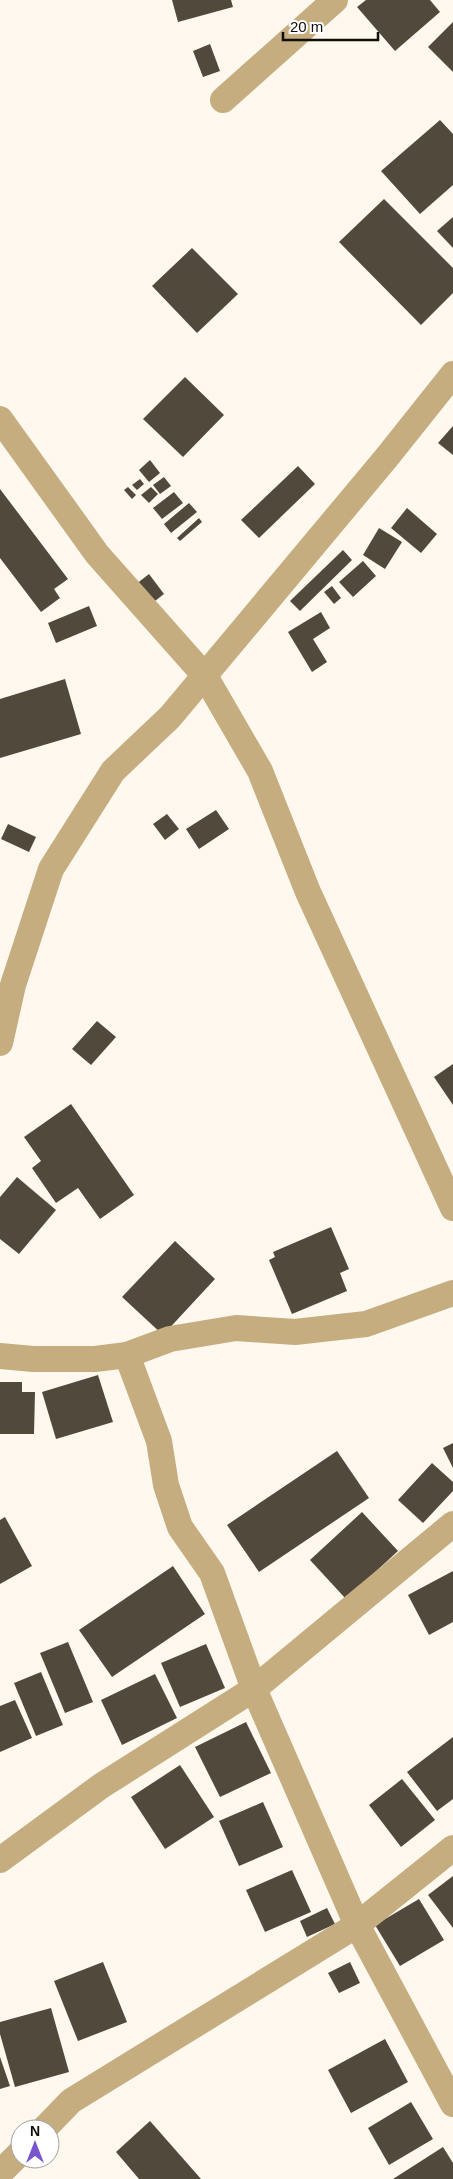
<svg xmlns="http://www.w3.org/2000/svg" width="453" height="2179" font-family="Arial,sans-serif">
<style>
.building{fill:#51493b}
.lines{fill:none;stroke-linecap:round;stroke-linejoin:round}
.minor{stroke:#c5ad7f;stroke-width:26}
</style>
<rect width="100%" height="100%" fill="#fef8ee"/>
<g class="building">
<polygon points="172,0 231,0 233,7 178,22"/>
<polygon points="366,0 430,0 440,12 395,51 357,7"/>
<polygon points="453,22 453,72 428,47"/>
<polygon points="210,44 220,71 203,77 193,51"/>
<polygon points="440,120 453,134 453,185 420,214 381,171"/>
<polygon points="384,199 453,268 453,293 421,325 339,242"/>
<polygon points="453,217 453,248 437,231"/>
<polygon points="192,248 238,294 197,333 152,286"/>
<polygon points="185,377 224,415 183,457 143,419"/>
<polygon points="453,426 453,455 438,443"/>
<polygon points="150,460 160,473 149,482 139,470"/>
<polygon points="298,466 315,484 259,538 241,520"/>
<polygon points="164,477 171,486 160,494 153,485"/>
<polygon points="140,479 144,484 137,490 132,485"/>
<polygon points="128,487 136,495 132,499 124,490"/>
<polygon points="151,487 158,494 149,503 141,495"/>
<polygon points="0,489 68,579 54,589 60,598 41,612 0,558"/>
<polygon points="174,492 183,503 162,519 153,508"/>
<polygon points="189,503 197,512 171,533 164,524"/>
<polygon points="407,508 437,534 421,553 391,528"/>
<polygon points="199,518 202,522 180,541 177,538"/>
<polygon points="379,528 402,542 385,569 363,555"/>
<polygon points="343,550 352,560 300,611 290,601"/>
<polygon points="363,561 376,576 353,597 339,582"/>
<polygon points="149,574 164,594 151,604 135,585"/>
<polygon points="332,586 341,598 334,604 324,592"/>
<polygon points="89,606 97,626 56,643 48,623"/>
<polygon points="321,612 330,628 313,639 327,662 312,672 288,632"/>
<polygon points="65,679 81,734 0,758 0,699"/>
<polygon points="216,810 229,829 199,849 186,829"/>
<polygon points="167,814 179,829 165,840 153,824"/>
<polygon points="8,824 36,837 29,852 1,839"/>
<polygon points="97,1021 116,1037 91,1065 72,1049"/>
<polygon points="453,1064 453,1105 434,1077"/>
<polygon points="71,1104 134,1195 100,1219 78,1188 56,1203 32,1168 41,1161 24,1137"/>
<polygon points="17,1177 56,1210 19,1254 0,1239 0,1197"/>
<polygon points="331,1227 349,1269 340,1273 347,1291 292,1314 269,1260 275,1257 273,1252"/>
<polygon points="175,1241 215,1279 163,1335 122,1297"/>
<polygon points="98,1375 113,1422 56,1439 42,1392"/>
<polygon points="0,1382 22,1382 22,1392 35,1392 34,1434 0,1434"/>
<polygon points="453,1443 453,1468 443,1448"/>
<polygon points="337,1451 369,1498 259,1572 227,1525"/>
<polygon points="432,1463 453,1482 453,1491 423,1523 398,1500"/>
<polygon points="362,1512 398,1551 346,1599 310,1560"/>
<polygon points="5,1517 32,1566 0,1584 0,1520"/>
<polygon points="173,1566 205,1614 112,1677 79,1630"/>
<polygon points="453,1571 453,1622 429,1635 408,1595"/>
<polygon points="68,1642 93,1702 65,1713 40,1653"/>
<polygon points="206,1644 225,1688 180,1707 161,1663"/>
<polygon points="41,1672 63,1725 36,1736 14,1683"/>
<polygon points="155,1674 177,1718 122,1745 101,1700"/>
<polygon points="15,1700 32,1738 0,1752 0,1706"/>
<polygon points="246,1722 271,1773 220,1797 195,1747"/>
<polygon points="453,1737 453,1799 437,1811 407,1772"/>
<polygon points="180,1765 214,1817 165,1849 131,1797"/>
<polygon points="402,1779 435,1820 401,1847 369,1805"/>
<polygon points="263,1802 283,1847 239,1866 219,1821"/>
<polygon points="292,1870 311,1912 265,1932 246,1890"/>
<polygon points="453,1876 453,1928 428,1895"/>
<polygon points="419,1899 444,1940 400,1966 375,1925"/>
<polygon points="327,1908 335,1924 307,1937 300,1921"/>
<polygon points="103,1962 127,2022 78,2041 54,1981"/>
<polygon points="350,1962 360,1983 339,1993 328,1973"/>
<polygon points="51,2008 69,2072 15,2087 0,2034 0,2022"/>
<polygon points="385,2039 408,2082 351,2113 328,2070"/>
<polygon points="0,2057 10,2086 0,2089"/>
<polygon points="411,2102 433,2139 389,2165 368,2128"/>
<polygon points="150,2121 201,2179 139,2179 116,2152"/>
<polygon points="443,2147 453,2163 453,2179 393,2179"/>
</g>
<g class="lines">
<g class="minor">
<polyline points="223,100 335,0"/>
<polyline points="0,419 97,554 205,676 260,771 308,892 453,1208"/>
<polyline points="0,1043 13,985 51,869 113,771 170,717 387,457 453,374"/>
<polyline points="127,1355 159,1441 166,1485 180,1527 212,1573 254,1689 357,1925 453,2104"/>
<polyline points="0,1356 33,1359 95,1359 127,1355 170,1339 236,1328 295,1332 366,1324 453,1293"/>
<polyline points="0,1860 101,1786 254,1689 453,1524"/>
<polyline points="44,2129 71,2101 357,1925 453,1848"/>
<polyline points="0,2173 20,2153"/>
</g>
</g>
<g transform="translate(35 2144)"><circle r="24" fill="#ffffff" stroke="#a09f9c"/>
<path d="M0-4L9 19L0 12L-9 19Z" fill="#7955ce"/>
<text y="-8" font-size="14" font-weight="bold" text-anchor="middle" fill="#110e08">N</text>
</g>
<path d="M283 32v8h95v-8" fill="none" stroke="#110e08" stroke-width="2.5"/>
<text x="290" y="32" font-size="15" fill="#110e08" stroke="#ffffff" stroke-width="4" paint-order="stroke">20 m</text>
</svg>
